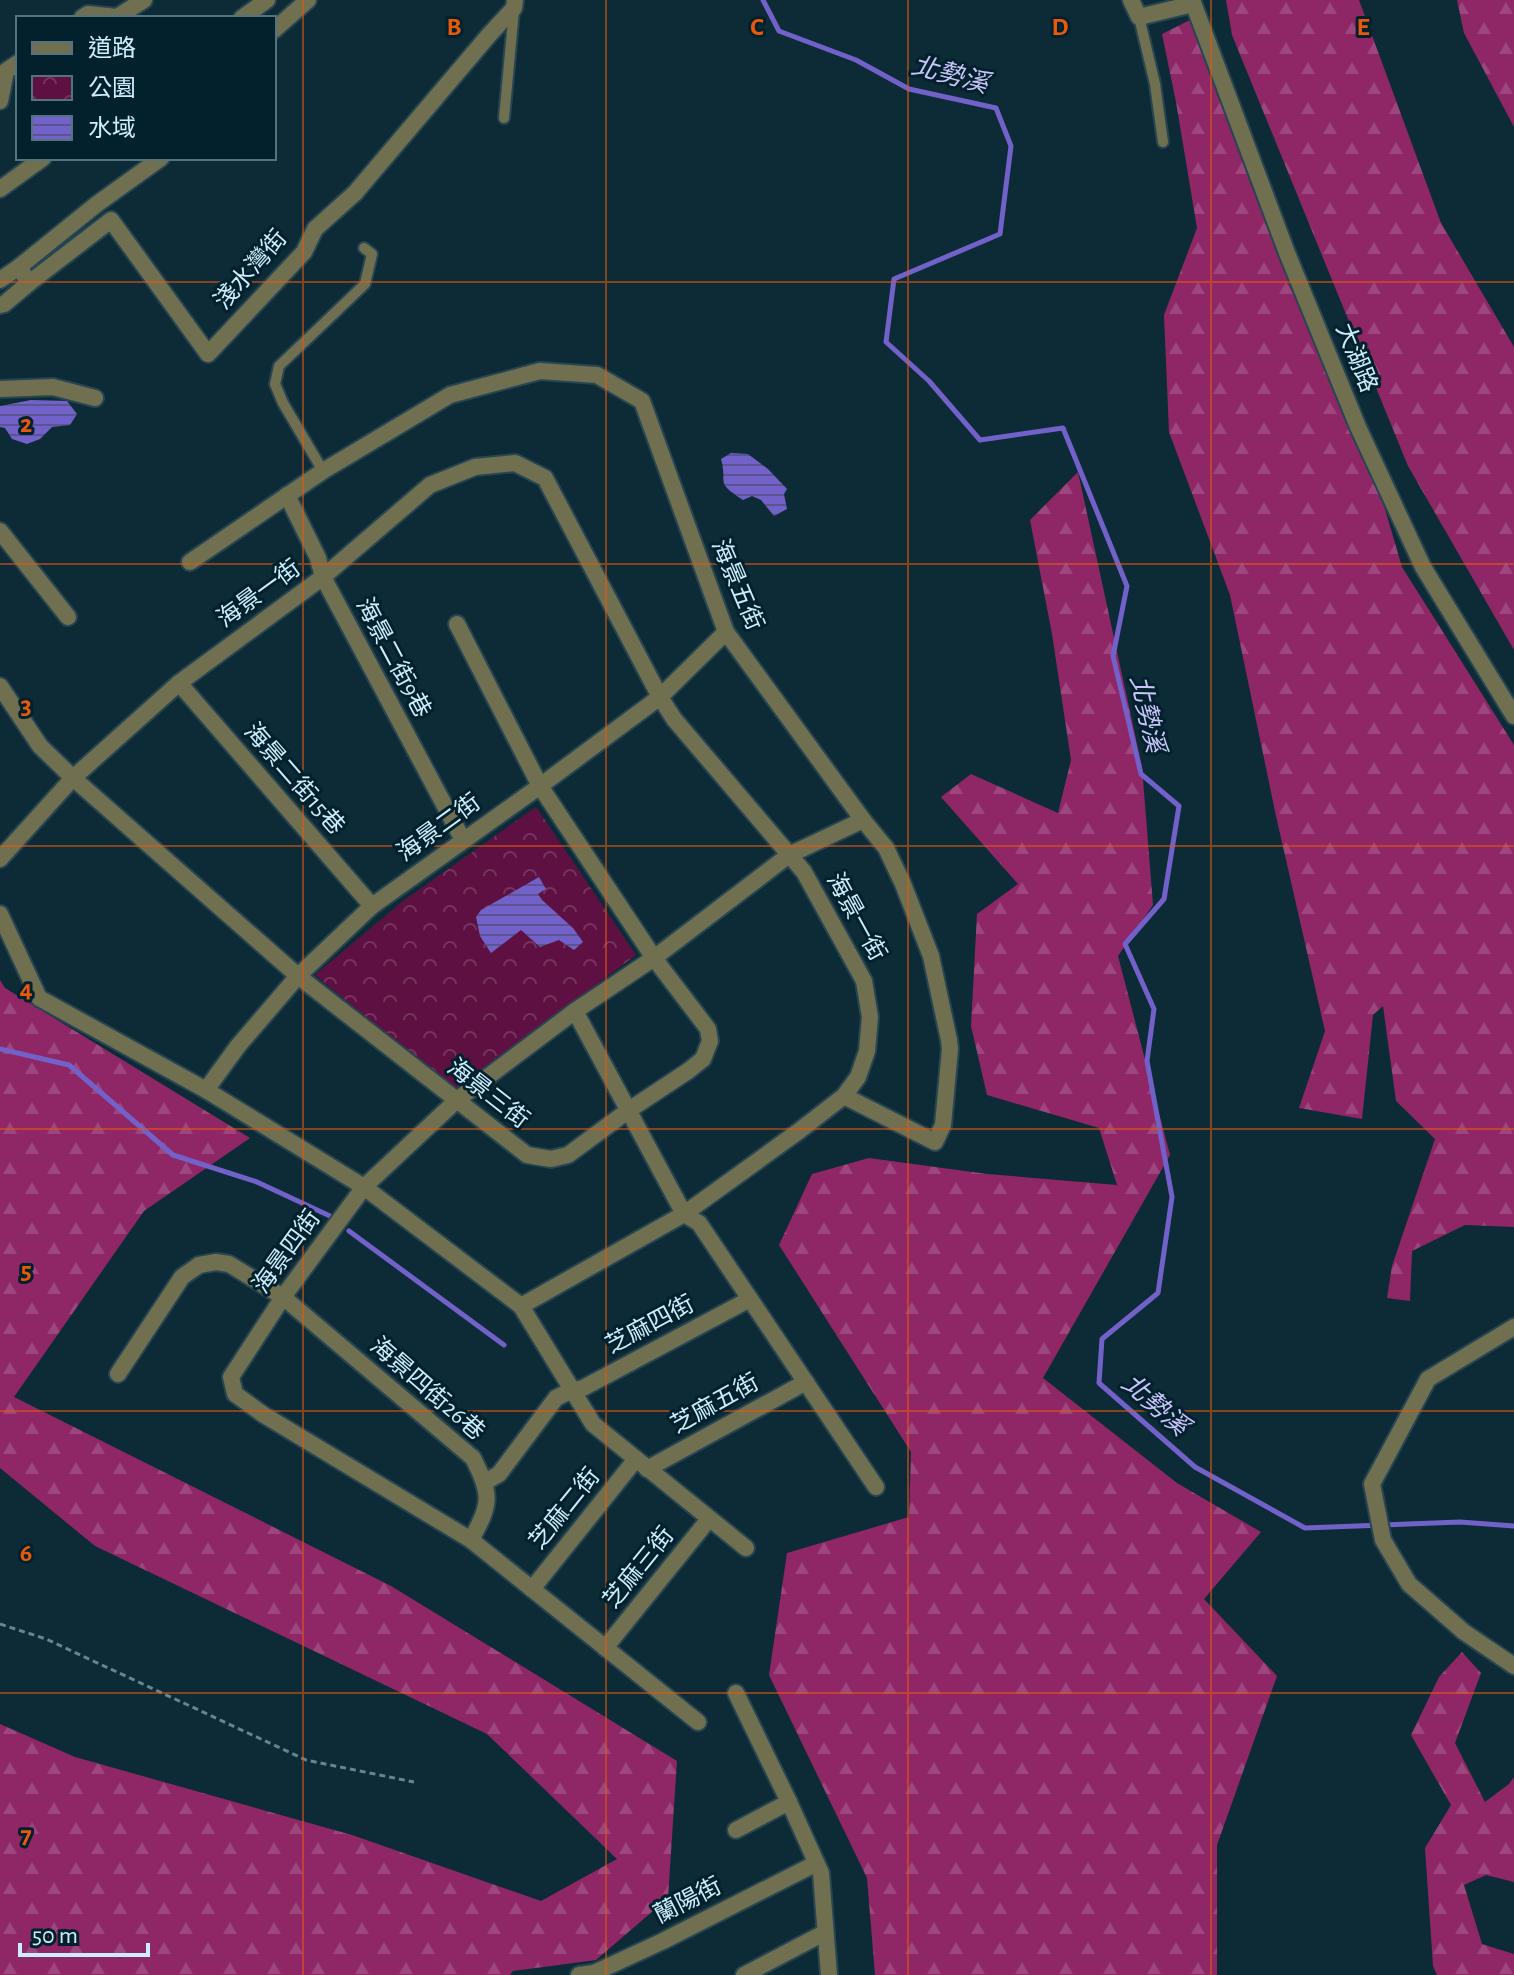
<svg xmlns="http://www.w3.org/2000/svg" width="1514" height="1975" font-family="'Alegreya Sans','Noto Sans TC',sans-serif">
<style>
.forest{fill:url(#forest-firs)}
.park{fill:url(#park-crowns)}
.water{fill:url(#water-rules)}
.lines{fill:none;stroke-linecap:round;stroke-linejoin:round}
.stream{stroke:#7261c9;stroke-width:5}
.service-casing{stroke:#274652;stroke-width:14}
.minor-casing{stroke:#274652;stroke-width:20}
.tertiary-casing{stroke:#274652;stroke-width:20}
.path{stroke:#658592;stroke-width:3;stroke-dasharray:6 4;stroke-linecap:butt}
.service{stroke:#707050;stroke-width:10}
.minor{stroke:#707050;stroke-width:16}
.tertiary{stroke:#707050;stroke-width:16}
.grid{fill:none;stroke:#e8590c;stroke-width:2;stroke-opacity:0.55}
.labels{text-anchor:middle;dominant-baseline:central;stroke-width:6;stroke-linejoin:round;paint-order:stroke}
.street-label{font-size:24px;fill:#cbedfd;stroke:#03212c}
.water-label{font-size:26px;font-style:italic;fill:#c8c4fa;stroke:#03212c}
.grid-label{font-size:26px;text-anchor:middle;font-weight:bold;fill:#e8590c;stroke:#03212c;stroke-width:6;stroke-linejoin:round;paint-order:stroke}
</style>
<defs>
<pattern id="forest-firs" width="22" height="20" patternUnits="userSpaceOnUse" patternTransform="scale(2)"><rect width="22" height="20" fill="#8f2666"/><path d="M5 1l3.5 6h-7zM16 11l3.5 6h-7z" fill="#9d467d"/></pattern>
<pattern id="park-crowns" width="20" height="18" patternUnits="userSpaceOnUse" patternTransform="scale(2)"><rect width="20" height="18" fill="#5f1042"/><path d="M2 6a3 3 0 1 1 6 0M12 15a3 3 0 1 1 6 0" fill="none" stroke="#75335e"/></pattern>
<pattern id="water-rules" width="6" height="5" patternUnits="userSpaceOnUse" patternTransform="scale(2)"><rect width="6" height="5" fill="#7261c9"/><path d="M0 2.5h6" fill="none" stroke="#5a5591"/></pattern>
</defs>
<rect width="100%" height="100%" fill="#0c2b36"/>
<g class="forest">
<polygon points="1226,0 1359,0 1441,223 1514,347 1514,650 1408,466 1232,35"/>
<polygon points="1457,0 1514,0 1514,127 1464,33"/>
<polygon points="1192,19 1380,492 1402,567 1514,745 1514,1227 1465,1225 1412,1251 1410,1301 1387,1298 1392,1266 1435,1139 1396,1101 1383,1006 1373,1015 1362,1119 1299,1108 1325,1031 1276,816 1230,595 1169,432 1164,315 1197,228 1176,102 1162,34"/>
<polygon points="1078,472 1142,767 1153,905 1118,956 1170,1155 1043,1378 1177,1483 1261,1532 1204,1599 1277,1676 1217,1845 1217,1975 875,1975 867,1878 769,1675 787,1553 909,1517 911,1452 779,1245 812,1174 869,1158 987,1174 1117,1185 1099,1128 987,1095 971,1026 977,914 1018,884 941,797 971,774 1058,813 1071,760 1052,634 1030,520"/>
<polygon points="0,980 5,988 250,1138 144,1211 14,1397 391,1586 677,1761 668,1898 596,1960 513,1971 510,1975 0,1975 0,1724 75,1757 352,1835 541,1901 617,1859 487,1734 95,1546 0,1468"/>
<polygon points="1462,1652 1481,1673 1455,1743 1485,1802 1509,1784 1514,1777 1514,1882 1486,1875 1464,1885 1482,1944 1514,1954 1514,1975 1437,1975 1433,1966 1425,1848 1451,1805 1411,1735 1439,1677"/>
</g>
<polygon class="park" points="536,807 636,955 455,1090 315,975 403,901"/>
<g class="water">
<polygon points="31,400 67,401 77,414 70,425 52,427 40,439 27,444 12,439 5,428 0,427 0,406"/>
<path d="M731,453L748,454L768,469L787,489L784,494L787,509L774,516L761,500L752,496L743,500C714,481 728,485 721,459Z"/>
<polygon points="539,877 546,889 538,894 542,900 573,928 583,942 574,950 559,940 540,947 521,930 491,953 480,936 476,917 481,910"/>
</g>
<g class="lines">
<g class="stream">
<polyline points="763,0 779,31 856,60 909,89 996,108 1011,146 1000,234 894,279 886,342 929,381 980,440 1063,428 1127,586 1113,656 1141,774 1179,806 1164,899 1125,944 1154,1009 1147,1061 1172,1197 1158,1293 1102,1339 1099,1383 1195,1467 1305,1528 1460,1522 1514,1526"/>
<polyline points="0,1049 69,1065 173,1155 257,1182 330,1216"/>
<polyline points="349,1231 504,1345"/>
</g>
<g class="service-casing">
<g id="service">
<polyline points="1139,17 1155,84 1163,142"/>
<polyline points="504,118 514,10"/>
<polyline points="323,471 283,403 275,384 279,366 365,284 372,254 364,248"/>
</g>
</g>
<g class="minor-casing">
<g id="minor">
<polyline points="1131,0 1139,17 1193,4"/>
<polyline points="82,18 88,14 117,17 144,0"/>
<polyline points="242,18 267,0"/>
<polyline points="274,30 308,0"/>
<polyline points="0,101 6,71 18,63"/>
<polyline points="0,189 43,158"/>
<polyline points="19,267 97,204 161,158"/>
<polyline points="0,280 19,267 29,283 111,220 208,354 304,252 315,229 355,193 489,35 514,8 515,0"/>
<polyline points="0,305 4,304 29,283"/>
<polyline points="0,389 53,387 95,398"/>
<polyline points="287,495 318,558 323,577 463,840"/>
<polyline points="0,531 68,617"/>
<polyline points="190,562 323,471 450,395 540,371 597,375 642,401 726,632 863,820 886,848 903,884 931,956 949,1040 950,1049 943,1125 935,1142 844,1096"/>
<polyline points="179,683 372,906"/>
<polyline points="0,686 40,746 73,778 298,976 527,1155 551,1159 568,1155 629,1110 688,1071 703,1059 710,1041 708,1029 654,958 540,786 457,624"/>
<polyline points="0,859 73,778 179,683 323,577 430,485 475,467 515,463 545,478 660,697 674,719 804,872 864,981 870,1017 867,1051 858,1077 844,1096 799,1131 684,1214 521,1306 364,1187 206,1090 39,998 0,914"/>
<polyline points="575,1011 684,1214 699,1223 876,1487"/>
<polyline points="206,1090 238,1046 298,976 372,906 540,786 660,697 726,632"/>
<polyline points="521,1306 593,1424 746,1548"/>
<polyline points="1514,1327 1428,1379 1372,1484 1383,1540 1409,1584 1464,1632 1514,1666"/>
<path d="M118,1374L182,1277L199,1265L216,1262L229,1264L283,1297L473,1458C492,1496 491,1503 471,1540"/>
<polyline points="647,1469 806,1382"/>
<polyline points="485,1482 499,1474 556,1398 572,1390 583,1388 750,1299"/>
<polyline points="532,1589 636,1459"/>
<polyline points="605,1648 709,1519"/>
<polyline points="736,1693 789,1802 821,1873 829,1975"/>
<polyline points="698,1722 471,1540 264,1415 235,1394 231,1377 283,1297 364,1187 457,1100 575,1011 654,958 789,855 863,820"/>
<polyline points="736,1830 789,1802"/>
<polyline points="579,1975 594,1973 663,1941 815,1864"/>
<polyline points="744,1975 824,1933"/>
</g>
</g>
<g class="tertiary-casing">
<polyline id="tertiary" points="1192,0 1287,253 1358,427 1423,567 1514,716"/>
</g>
<polyline class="path" points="0,1624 46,1639 306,1760 414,1782"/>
<use href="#service" class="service"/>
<use href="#minor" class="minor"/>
<use href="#tertiary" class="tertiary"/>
</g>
<path class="grid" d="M303,0V1975M606,0V1975M908,0V1975M1211,0V1975M0,282H1514M0,564H1514M0,846H1514M0,1129H1514M0,1411H1514M0,1693H1514"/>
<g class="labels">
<g class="street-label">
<text transform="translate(251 270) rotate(-49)">淺水灣街</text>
<text transform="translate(1356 358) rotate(68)">大湖路</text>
<text transform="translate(737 585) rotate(67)">海景五街</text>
<text transform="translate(259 594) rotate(-36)">海景一街</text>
<text transform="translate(393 658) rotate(62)">海景二街9巷</text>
<text transform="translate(294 779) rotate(49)">海景二街15巷</text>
<text transform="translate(439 828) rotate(-36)">海景二街</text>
<text transform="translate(856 917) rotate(61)">海景一街</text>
<text transform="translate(488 1094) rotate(38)">海景三街</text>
<text transform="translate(287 1252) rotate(-54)">海景四街</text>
<text transform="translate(650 1325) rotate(-28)">芝麻四街</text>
<text transform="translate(427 1389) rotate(41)">海景四街26巷</text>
<text transform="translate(715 1404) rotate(-29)">芝麻五街</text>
<text transform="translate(565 1509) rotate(-51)">芝麻二街</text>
<text transform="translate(639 1568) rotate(-51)">芝麻三街</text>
<text transform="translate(688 1901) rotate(-27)">蘭陽街</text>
</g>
<g class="water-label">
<text transform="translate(950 75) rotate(15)">北勢溪</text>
<text transform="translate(1147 714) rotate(77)">北勢溪</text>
<text transform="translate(1155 1405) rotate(41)">北勢溪</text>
</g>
</g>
<g class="grid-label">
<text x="454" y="35">B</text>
<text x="757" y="35">C</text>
<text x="1060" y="35">D</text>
<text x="1363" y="35">E</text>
<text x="26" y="432">2</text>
<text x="26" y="714">3</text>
<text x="26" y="997">4</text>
<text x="26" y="1279">5</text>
<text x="26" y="1561">6</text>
<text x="26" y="1843">7</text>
</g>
<rect x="16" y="16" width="260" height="144" fill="#03212c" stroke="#537380" stroke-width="2"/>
<rect x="32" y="42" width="40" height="12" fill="#707050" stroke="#537380" stroke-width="2"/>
<text x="88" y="56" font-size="24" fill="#cbedfd">道路</text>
<rect x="32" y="76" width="40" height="24" fill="url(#park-crowns)" stroke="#537380" stroke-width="2"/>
<text x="88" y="96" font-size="24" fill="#cbedfd">公園</text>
<rect x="32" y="116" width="40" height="24" fill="url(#water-rules)" stroke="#537380" stroke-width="2"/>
<text x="88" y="136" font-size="24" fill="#cbedfd">水域</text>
<path d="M20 1943v12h128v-12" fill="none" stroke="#cbedfd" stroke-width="4"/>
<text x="32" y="1943" font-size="24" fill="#cbedfd" stroke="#03212c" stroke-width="6" paint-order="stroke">50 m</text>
</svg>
